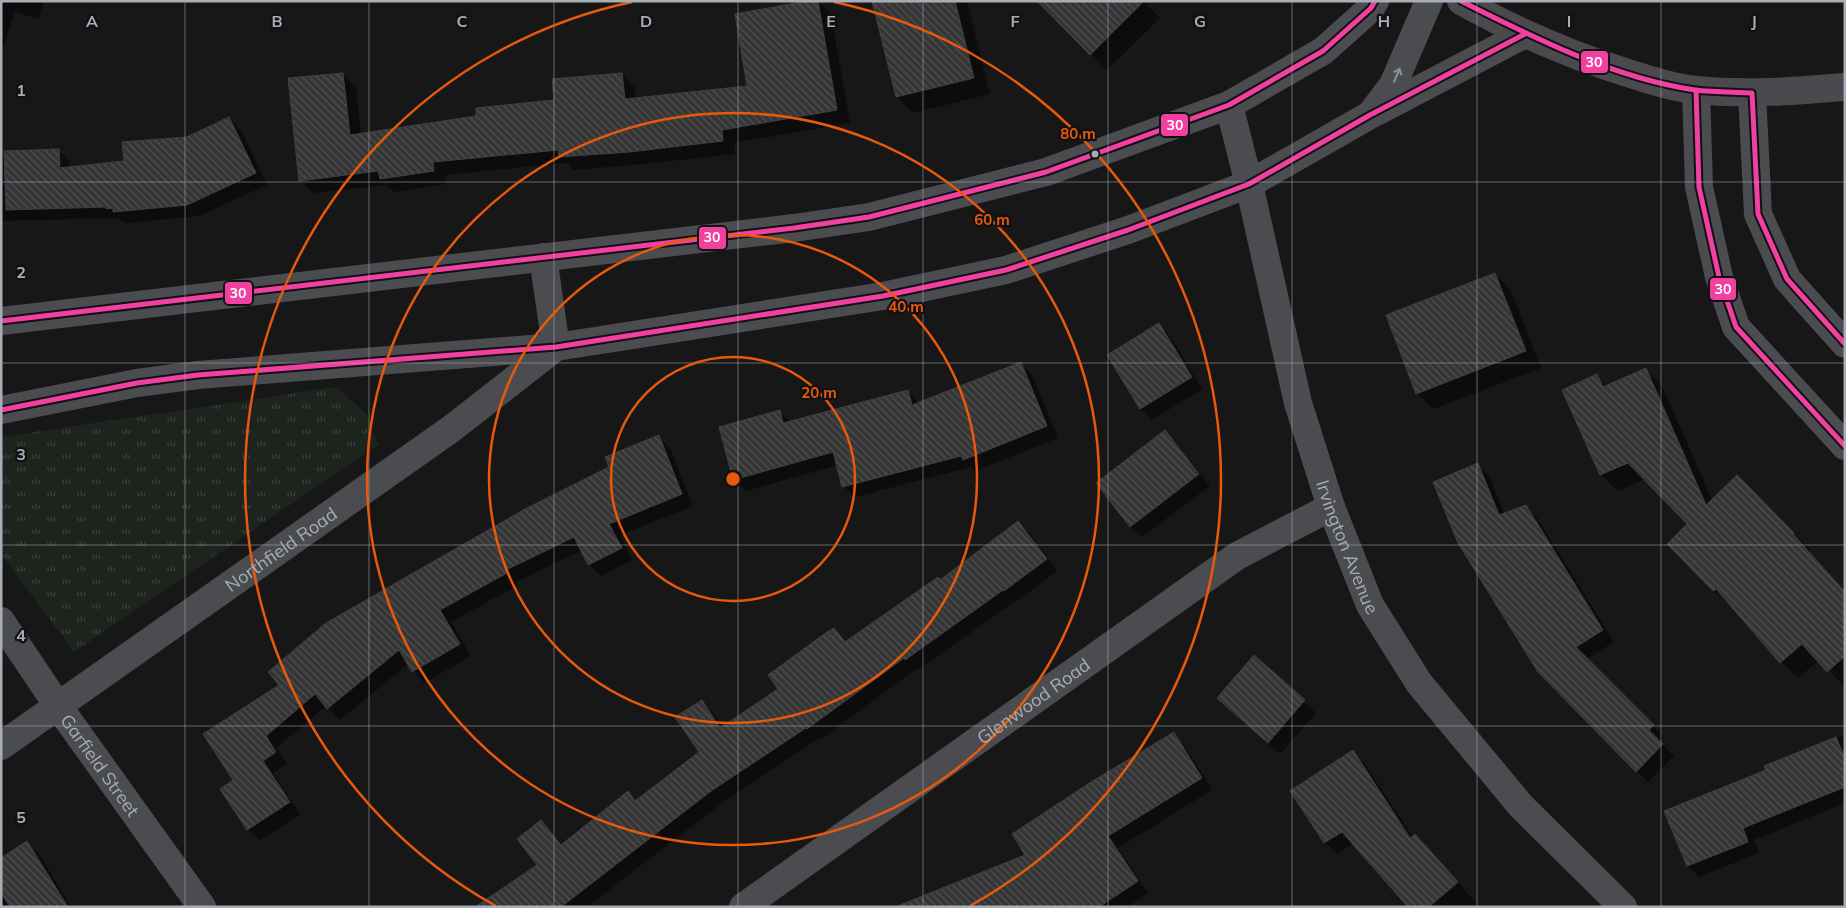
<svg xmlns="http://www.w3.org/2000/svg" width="1846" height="908" font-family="Mulish,sans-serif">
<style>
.grass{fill:url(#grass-tufts)}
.shadow{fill:#0007}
.building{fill:url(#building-back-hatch);stroke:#3f4043}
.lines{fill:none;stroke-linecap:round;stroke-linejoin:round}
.minor{stroke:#4b4c50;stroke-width:28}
.tertiary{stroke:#4b4c50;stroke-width:28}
.secondary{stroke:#4a4a4e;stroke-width:28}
.bus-1-casing{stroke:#111113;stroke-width:9}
.bus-1{stroke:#f240a1;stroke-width:5}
.oneway{stroke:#8c9099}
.grid{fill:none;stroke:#a8adb8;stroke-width:1;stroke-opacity:0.55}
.ring{fill:none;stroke:#e8590c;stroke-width:2.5}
.bus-dot{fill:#a8adb8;stroke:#111113;stroke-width:2}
.labels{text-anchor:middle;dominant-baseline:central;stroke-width:4.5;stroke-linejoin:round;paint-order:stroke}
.street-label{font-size:18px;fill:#a8adb8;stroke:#111113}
.grid-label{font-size:16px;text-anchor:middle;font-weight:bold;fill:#a8adb8;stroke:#111113;stroke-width:4.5;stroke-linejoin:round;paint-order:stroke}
.centre{fill:#e8590c;stroke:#111113;stroke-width:2.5}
.ring-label{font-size:15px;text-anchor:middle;font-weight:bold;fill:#e8590c;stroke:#111113;stroke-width:4.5;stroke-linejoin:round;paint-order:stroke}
.line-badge{stroke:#111113;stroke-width:2}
.badge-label{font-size:14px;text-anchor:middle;font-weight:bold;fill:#fff}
</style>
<defs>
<pattern id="grass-tufts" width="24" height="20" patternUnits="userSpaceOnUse" patternTransform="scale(1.25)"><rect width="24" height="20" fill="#1d241e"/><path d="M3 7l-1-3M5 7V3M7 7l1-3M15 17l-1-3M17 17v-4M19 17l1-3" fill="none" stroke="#3b413d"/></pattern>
<pattern id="building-back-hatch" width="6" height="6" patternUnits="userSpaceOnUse" patternTransform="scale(1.25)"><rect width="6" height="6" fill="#353536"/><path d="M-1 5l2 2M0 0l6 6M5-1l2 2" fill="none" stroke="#4f5051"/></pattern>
</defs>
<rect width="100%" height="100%" fill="#171717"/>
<polygon class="grass" points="337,387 367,415 378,445 74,652 1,554 1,437"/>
<g class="shadow">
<polygon points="1,1 44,1 39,19 15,12 3,49 1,49"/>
<polygon points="818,1 831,14 850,123 734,143 735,154 643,164 573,170 567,163 445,175 446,184 394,192 387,185 313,193 300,180 343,74 356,87 361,135 478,117 555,101 622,74 635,88 636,99 749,88"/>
<polygon points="873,1 967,1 990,94 913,113 897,97"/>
<polygon points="1039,1 1144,1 1160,18 1107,70"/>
<polygon points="229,118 241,130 267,185 199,216 126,223 117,218 1,221 1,152 58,150 70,162 70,168 125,162 187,138"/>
<polygon points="1495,274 1511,291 1541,368 1433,409 1417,393"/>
<polygon points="1159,325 1170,336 1202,389 1152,420 1141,409"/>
<polygon points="1020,363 1032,375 1058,438 975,471 971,467 855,497 843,486 838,465 746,491 734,479 779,412 790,422 908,392 920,404"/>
<polygon points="1646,370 1662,386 1712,500 1737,477 1810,550 1809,551 1845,592 1845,687 1819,660 1798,678 1781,662 1732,606 1731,607 1669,544 1689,524 1645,479 1618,491 1601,475 1564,390 1596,376 1607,387"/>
<polygon points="1165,431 1176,443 1210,486 1142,537 1130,526"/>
<polygon points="658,436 670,448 693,506 620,535 632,560 601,576 589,564 582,550 516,582 518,585 451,622 471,656 424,683 413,671 408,664 340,720 326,706 276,748 287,764 273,773 300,814 260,841 248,829 235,780 205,735"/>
<polygon points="1478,465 1489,476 1505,515 1526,506 1537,518 1614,642 1587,659 1664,737 1660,742 1674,756 1648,782 1539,672"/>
<polygon points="1018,522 1030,534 1057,571 1016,602 1015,601 918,670 916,669 820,740 818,739 723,802 587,907 477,907 539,866 541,822 563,845 628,793 637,802 700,752 701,701 713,713 723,728 779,689 834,629 847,643 940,581"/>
<polygon points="1254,657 1316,713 1280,754 1218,698"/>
<polygon points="1174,734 1185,746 1212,790 1118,848 1148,893 1128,907 936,907 1027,855"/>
<polygon points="1845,735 1845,803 1754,840 1759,853 1699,877 1688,866 1666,812 1767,771 1766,767"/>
<polygon points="1352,752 1364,763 1413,837 1426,847 1480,907 1410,907 1354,843 1337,854 1325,843 1292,791"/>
<polygon points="27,843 39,854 71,907 1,907 1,859"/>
</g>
<g class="building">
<polygon points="807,1 818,1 837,110 722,130 723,141 629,152 559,157 558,150 433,162 434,171 380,179 378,171 299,181 288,78 343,73 350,135 476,116 476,108 554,100 552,79 622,73 625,99 747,86 735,14"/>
<polygon points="872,1 955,1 974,78 896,97"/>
<polygon points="1037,1 1144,1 1090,55"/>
<polygon points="229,117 256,173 187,205 113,212 113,208 106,209 106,207 6,210 4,151 59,149 60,168 124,161 122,142 187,137"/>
<polygon points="1495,273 1526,351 1416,394 1386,315"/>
<polygon points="1159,323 1192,377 1140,409 1107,355"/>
<polygon points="1021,362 1047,426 963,460 961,456 842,487 833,452 733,480 719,427 780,410 783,423 908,390 912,405"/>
<polygon points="1646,368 1706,505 1737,475 1794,533 1793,534 1845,592 1845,656 1827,672 1802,644 1780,663 1716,589 1713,591 1667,544 1687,524 1628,463 1600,475 1562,390 1597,374 1603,387"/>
<polygon points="1165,430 1199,474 1130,527 1096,483"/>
<polygon points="659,435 682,494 609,524 622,548 588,565 574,537 506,570 507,573 440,610 460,644 412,672 399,650 327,709 315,694 266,736 276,752 263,761 290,802 247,830 220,789 233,780 203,734 279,685 268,672 326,623 525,509 609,467 605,457"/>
<polygon points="1478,463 1499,515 1526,505 1603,630 1576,647 1654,725 1649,730 1663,744 1636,772 1538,672 1458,543 1433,482"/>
<polygon points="1018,521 1047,559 1004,591 1003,590 905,660 904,658 807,729 806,728 711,791 561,907 475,907 537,865 517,839 541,820 561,845 628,791 635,801 699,752 675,717 702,700 720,728 778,689 768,675 827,632 834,628 845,642 938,577 940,580"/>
<polygon points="1254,655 1305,700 1268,743 1217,698"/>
<polygon points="1174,732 1202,778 1108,836 1138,881 1099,907 900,907 900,905 1025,855 1012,834 1091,782"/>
<polygon points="1836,737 1845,758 1845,787 1743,828 1748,842 1687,866 1664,811 1766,770 1764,766"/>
<polygon points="1353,750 1410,838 1415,834 1458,882 1429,907 1408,907 1342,832 1324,843 1290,791"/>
<polygon points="27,841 68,907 10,907 1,893 1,858"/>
</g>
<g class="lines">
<g class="minor">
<path id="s1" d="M1229,105L1249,184L1298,403L1331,507L1370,605L1419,683L1521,806L1623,907"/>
<path id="s2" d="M1,621L58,706L202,907"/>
<path id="s3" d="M1,746L451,429L556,347"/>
<path id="s4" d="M743,907L1237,556L1331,507"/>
</g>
<g class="tertiary">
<polyline points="1696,90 1699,187 1719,277 1736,327 1845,446"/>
<polyline points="1752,93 1758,214 1787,279 1845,344"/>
<polyline points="1376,112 1525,34"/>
<polyline points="543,257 556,347"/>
<polyline points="1,321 794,228 869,217 1046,172 1229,105 1323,51 1371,8 1375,1"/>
<polyline points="1,410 137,383 198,375 556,347 883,296 1006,270 1128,230 1249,184 1370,115 1393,85 1429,1"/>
</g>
<path class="secondary" d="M1461,1C1515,31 1572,56 1631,74C1653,81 1675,88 1697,90C1747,95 1796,91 1845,87"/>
<g class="bus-1-casing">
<g id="bus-1">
<path d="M1461,1C1534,38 1614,78 1695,90C1714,92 1733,92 1752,93L1758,214L1787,279L1845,344"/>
<polyline points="1696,90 1699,187 1719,277 1736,327 1845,446"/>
<polyline points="1,321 794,228 869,217 1046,172 1229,105 1323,51 1371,8 1375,1"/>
<polyline points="1,410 137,383 198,375 556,347 883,296 1006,270 1128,230 1249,184 1370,115 1525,34"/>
</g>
</g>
<use href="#bus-1" class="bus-1"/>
</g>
<defs><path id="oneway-shaft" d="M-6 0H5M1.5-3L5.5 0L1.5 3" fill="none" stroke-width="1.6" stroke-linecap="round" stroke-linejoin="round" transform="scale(1.25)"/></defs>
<use class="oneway" href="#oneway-shaft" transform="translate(1397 75) rotate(-67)"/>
<path class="grid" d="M185,1V907M369,1V907M554,1V907M738,1V907M923,1V907M1108,1V907M1292,1V907M1477,1V907M1661,1V907M1,182H1845M1,363H1845M1,545H1845M1,726H1845"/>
<g class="ring">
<circle cx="733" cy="479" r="122"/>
<circle cx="733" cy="479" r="244"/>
<circle cx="733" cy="479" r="366"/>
<path d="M496 906A488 488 0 0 1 632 2M834 2A488 488 0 0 1 970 906"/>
</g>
<circle class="bus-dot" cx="1095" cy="154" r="4.5"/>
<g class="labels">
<g class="street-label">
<text stroke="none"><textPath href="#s1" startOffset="458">Irvington Avenue</textPath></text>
<text stroke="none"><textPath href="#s3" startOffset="342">Northfield Road</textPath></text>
<text stroke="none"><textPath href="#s4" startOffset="356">Glenwood Road</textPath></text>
<text stroke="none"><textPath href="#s2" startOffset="175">Garfield Street</textPath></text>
</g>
</g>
<g class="grid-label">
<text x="92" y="27">A</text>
<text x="277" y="27">B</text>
<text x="462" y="27">C</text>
<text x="646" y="27">D</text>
<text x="831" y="27">E</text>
<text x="1015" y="27">F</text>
<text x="1200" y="27">G</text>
<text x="1384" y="27">H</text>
<text x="1569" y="27">I</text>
<text x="1754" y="27">J</text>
<text x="21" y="96">1</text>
<text x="21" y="278">2</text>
<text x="21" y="460">3</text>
<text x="21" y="641">4</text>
<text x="21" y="823">5</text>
</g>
<circle cx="733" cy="479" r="8" class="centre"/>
<g class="ring-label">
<text x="1078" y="139">80 m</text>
<text x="992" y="225">60 m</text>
<text x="906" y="312">40 m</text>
<text x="819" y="398">20 m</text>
</g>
<g class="line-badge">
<rect x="1580" y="50" width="29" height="24" rx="5" fill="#f240a1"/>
<rect x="1160" y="113" width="29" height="24" rx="5" fill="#f240a1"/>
<rect x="698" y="226" width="29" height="24" rx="5" fill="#f240a1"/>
<rect x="1709" y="277" width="28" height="24" rx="5" fill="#f240a1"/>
<rect x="224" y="281" width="29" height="24" rx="5" fill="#f240a1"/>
</g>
<g class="badge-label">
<text x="1594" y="67">30</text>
<text x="1175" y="130">30</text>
<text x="712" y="242">30</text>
<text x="1723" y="294">30</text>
<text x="238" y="298">30</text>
</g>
<rect width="1846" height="908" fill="none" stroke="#a8adb8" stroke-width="5"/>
</svg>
